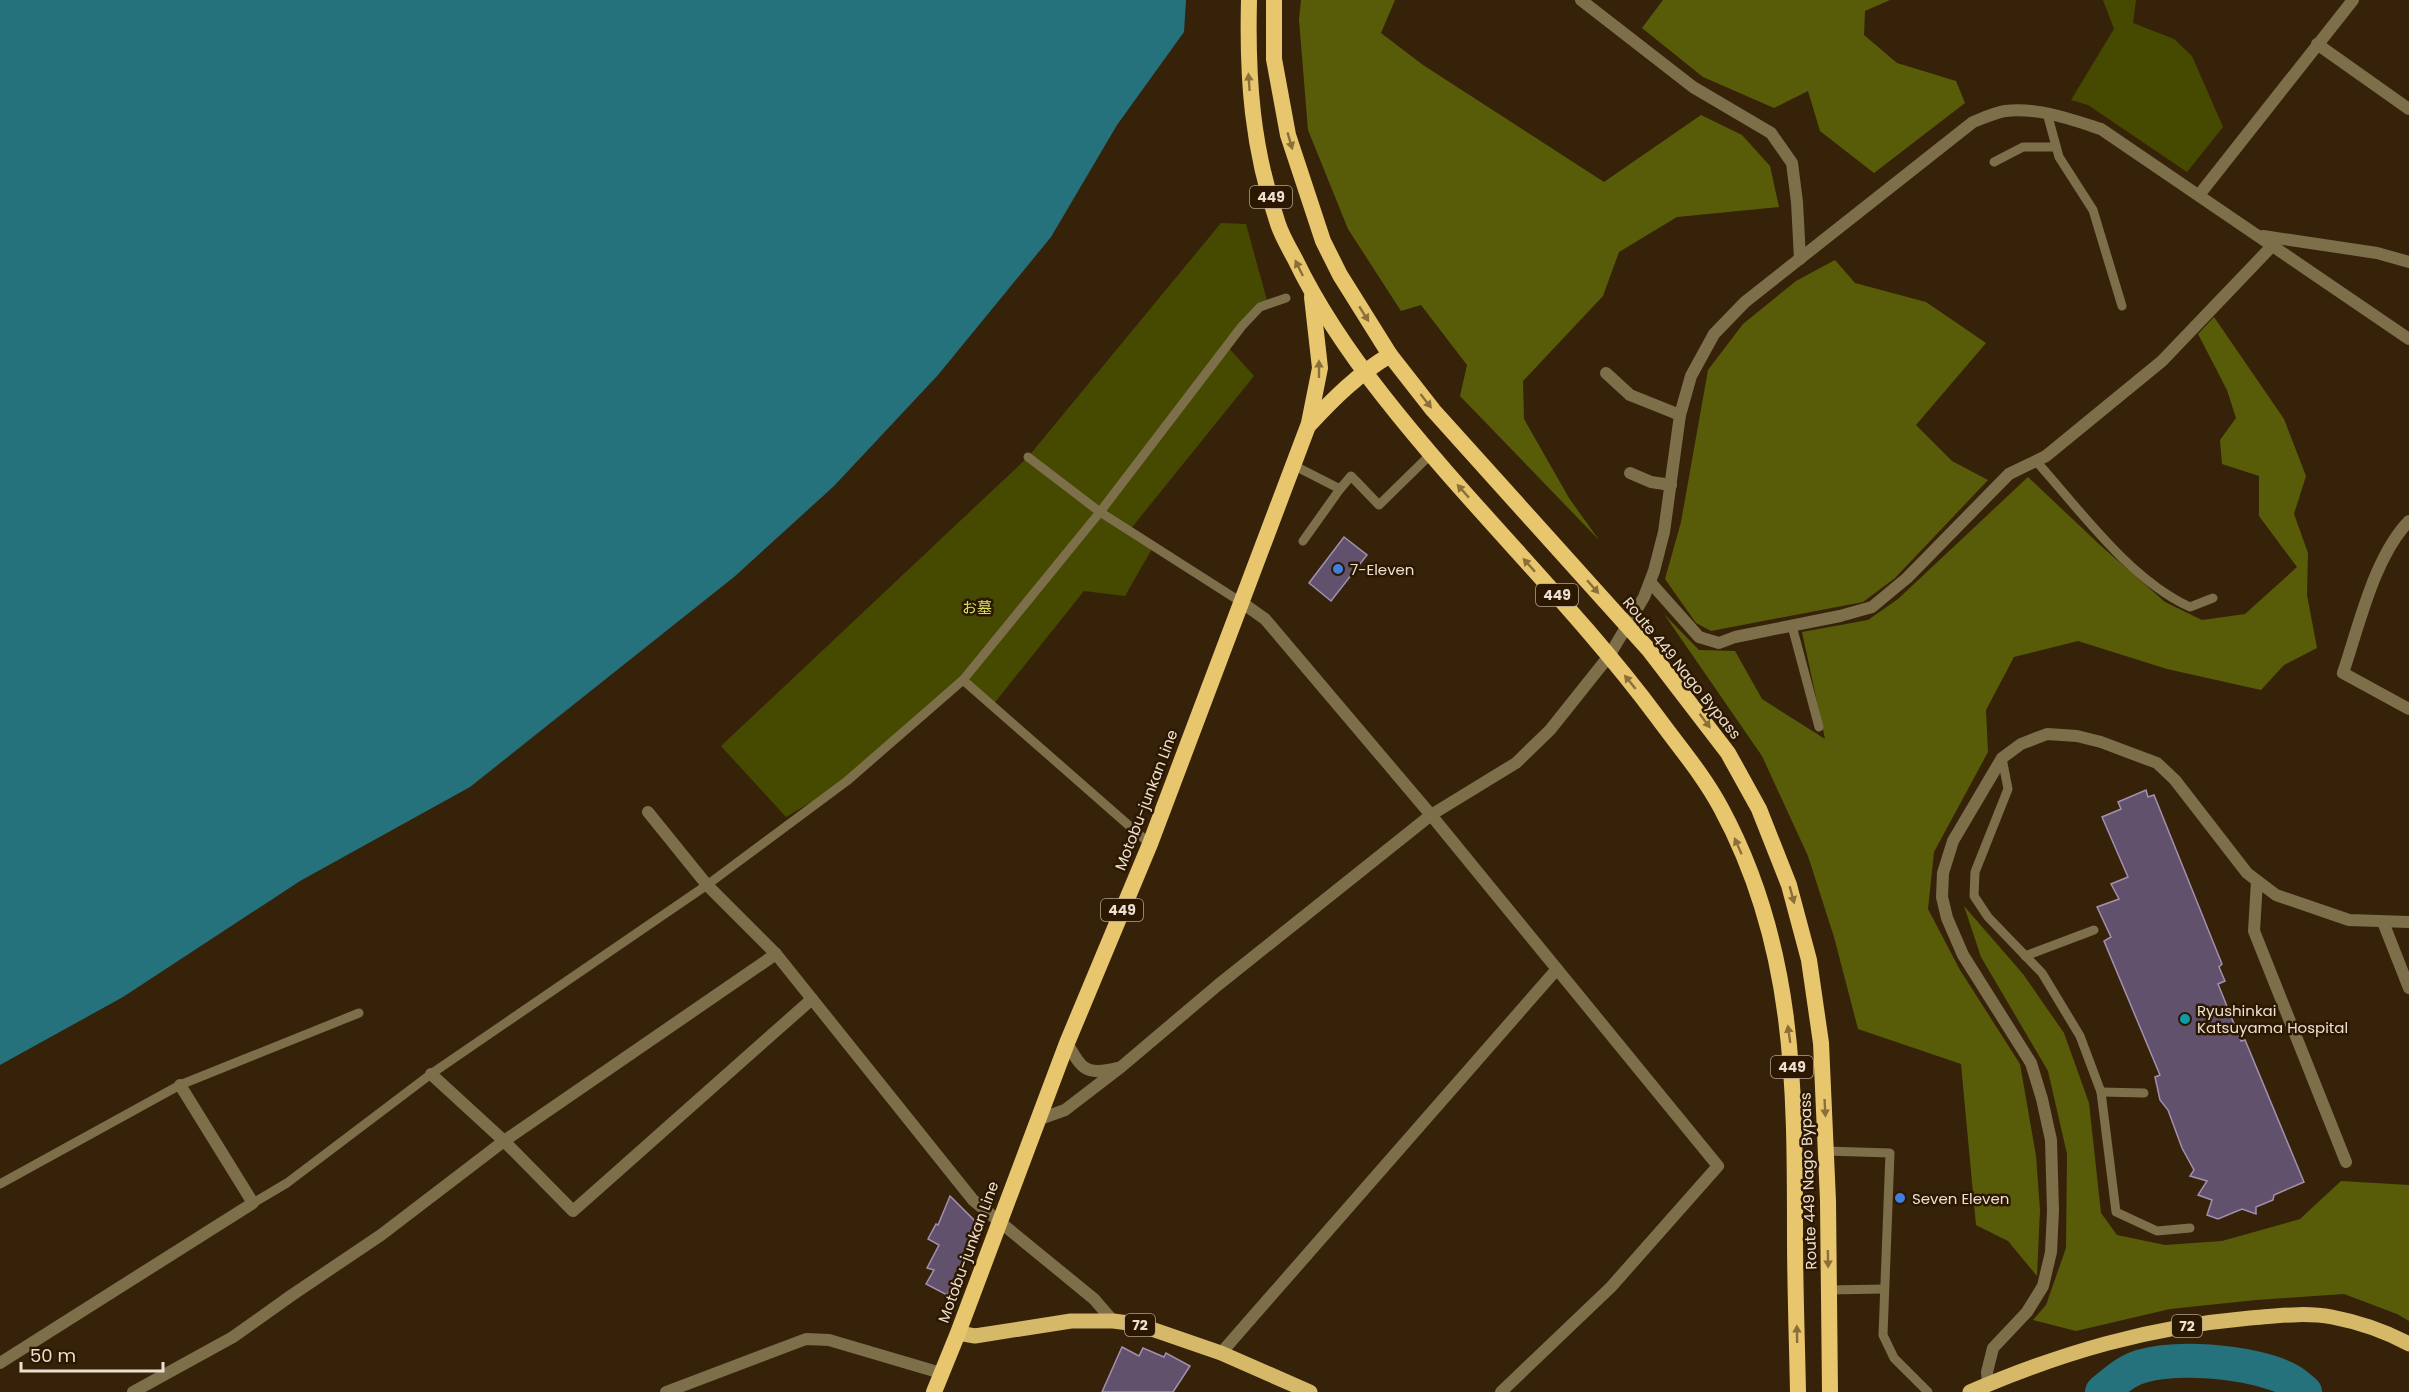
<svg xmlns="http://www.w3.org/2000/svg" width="2409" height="1392" font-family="Poppins,'Noto Sans JP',sans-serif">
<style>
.green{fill:#464a00}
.forest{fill:#585c08}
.water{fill:#26727c}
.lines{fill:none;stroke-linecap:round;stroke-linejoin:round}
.river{stroke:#26727c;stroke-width:34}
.building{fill:#62516d;stroke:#a290ae;stroke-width:1.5}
.service{stroke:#7e6f4b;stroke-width:9}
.minor{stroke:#7e6f4b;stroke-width:12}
.tertiary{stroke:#7e6f4b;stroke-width:12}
.primary{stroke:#d6b869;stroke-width:15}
.trunk{stroke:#e8c66e;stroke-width:16}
.oneway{fill:#8a6f38}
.shop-dot{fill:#3f7fe0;stroke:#2c1801;stroke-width:2}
.culture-dot{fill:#0f9aa8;stroke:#2c1801;stroke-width:2}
.labels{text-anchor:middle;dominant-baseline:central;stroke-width:5;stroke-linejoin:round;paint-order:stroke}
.shield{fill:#2c1801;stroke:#b3a393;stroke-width:1.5}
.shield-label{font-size:14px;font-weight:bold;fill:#eddfd1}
.poi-label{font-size:15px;fill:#eddfd1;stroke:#2c1801;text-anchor:start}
.park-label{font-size:15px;fill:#d6e15f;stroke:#2c1801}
.street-label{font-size:15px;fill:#eddfd1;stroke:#2c1801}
</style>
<rect width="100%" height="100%" fill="#362209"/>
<g class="green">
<polygon points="2103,0 2136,0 2133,23 2174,39 2192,56 2223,127 2187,172 2088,105 2071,100 2114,29"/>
<polygon points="1221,223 1246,224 1268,304 1227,346 1254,376 1129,531 1153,547 1125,596 1084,591 992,706 963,680 847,781 786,817 721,746 1028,457"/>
</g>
<g class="forest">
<polygon points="1301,0 1395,0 1381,33 1423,65 1604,182 1701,115 1742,135 1770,166 1779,207 1677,217 1619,252 1603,296 1523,381 1524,419 1569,498 1599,540 1460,396 1467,365 1421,305 1401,311 1348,229 1308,130 1299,20"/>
<polygon points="1663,0 1890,0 1865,11 1864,35 1897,63 1956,81 1965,103 1874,173 1820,131 1808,91 1774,108 1703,77 1642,28"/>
<polygon points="1835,260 1855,283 1926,302 1986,343 1916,425 1952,461 1988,480 1895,578 1863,602 1711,631 1696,623 1665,579 1681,522 1708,370 1743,324 1796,281"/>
<polygon points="2214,317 2284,419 2306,476 2294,514 2308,553 2307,595 2317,648 2284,665 2261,690 2167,669 2078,641 2014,657 1986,710 1988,752 1934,852 1928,909 1960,970 2020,1064 2036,1156 2040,1210 2037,1276 2008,1241 1976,1225 1961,1064 1858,1029 1834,937 1808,856 1762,756 1664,614 1699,650 1735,651 1762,699 1825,739 1802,632 1868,620 1898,599 2028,477 2100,545 2165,602 2202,620 2245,614 2297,567 2259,516 2259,476 2222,464 2220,440 2236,418 2227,390 2198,334"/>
<polygon points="1964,906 2023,974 2064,1033 2089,1103 2101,1213 2117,1235 2165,1245 2222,1241 2300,1219 2341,1181 2409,1185 2409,1321 2397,1314 2344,1294 2256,1300 2170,1309 2076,1331 2033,1320 2046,1305 2066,1248 2067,1154 2048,1071 1981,957"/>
</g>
<polygon class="water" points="0,0 1186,0 1184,32 1117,125 1051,237 938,375 834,486 734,577 470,787 300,881 123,997 0,1065"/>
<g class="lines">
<path class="river" d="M2102,1392C2110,1385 2119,1377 2128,1372C2161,1352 2258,1361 2291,1381C2296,1384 2300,1388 2305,1392"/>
</g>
<g class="building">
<polygon points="1344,537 1367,555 1331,601 1309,583"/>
<polygon points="2146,790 2148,797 2154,795 2222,964 2219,967 2225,981 2218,984 2241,1041 2245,1040 2304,1182 2274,1195 2273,1200 2256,1207 2256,1214 2242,1209 2218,1219 2207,1215 2212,1200 2198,1195 2207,1181 2190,1176 2194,1170 2182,1148 2168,1110 2160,1100 2155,1077 2160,1075 2104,941 2111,937 2097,907 2119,899 2111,884 2128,877 2102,817 2121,809 2118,802"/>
<polygon points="950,1196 980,1226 947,1295 926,1284 934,1270 927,1268 939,1245 928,1239 936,1224 938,1225"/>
<polygon points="1122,1347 1139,1356 1143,1348 1164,1357 1166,1353 1190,1366 1173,1392 1102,1392"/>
</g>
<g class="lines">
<g class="service">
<polyline points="2047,113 2059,157 2093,210 2122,306"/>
<polyline points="1994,162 2023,147 2056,147"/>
<polyline points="1028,457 1100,512 1241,602"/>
<path d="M2036,461C2080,510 2129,579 2190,607L2213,598"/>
<polyline points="1293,465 1340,489 1351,476 1379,505 1430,455"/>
<polyline points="1303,541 1340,489"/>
<polyline points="1792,626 1819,727"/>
<polyline points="963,680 1150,844"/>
<polyline points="2002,758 2008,789 1975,872 1974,896 1988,917 2042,973 2080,1036 2101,1092 2116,1212 2157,1231 2190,1228"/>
<polyline points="2025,956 2094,930"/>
<polyline points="2101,1092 2144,1093"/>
<polyline points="1826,1151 1890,1153 1883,1335 1894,1358 1928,1392"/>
<polyline points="0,1184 180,1085 359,1013"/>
<polyline points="253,1203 287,1183 431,1074 707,885 847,781 963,680 1100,512 1242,326 1260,307 1286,298"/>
<polyline points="1829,1290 1884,1289"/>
</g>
<g class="minor">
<polyline points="1581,0 1693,87 1771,133 1792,163 1797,202 1800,259"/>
<polyline points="2317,44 2409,109"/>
<polyline points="2199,195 2353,0"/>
<polyline points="2263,236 2377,253 2409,262"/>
<polyline points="1606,373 1630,395 1680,415"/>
<polyline points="1630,473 1651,482 1671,485"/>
<path d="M2409,521C2374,557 2359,626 2343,673L2409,709"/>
<polyline points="1650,582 1699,637 1719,643 1735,637 1840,616 1872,607 1907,578 2009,474 2046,456 2162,361 2273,245"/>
<polyline points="1241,602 1265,619 1431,815 1718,1166 1611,1287 1501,1392"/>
<polyline points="648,812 707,885 776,954 973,1200 1094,1299 1113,1321"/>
<polyline points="2257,881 2254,931 2346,1162"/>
<polyline points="2383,922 2409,988"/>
<polyline points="431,1074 504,1141 573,1211 812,999"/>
<polyline points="1221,1353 1557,969"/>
<polyline points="0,1363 253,1203 180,1085"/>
<polyline points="1988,1384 1987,1372 1993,1348 2027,1312 2043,1286 2051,1252 2053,1211 2051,1140 2042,1099 2031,1063 1963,955 1947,918 1942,897 1943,873 1953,841 2002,758 2021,744 2047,734 2077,736 2101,742 2157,763 2175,780 2247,873 2276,895 2349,920 2409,922"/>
<polyline points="133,1392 233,1337 292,1295 381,1235 504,1141 776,954"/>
<polyline points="666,1392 806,1339 829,1340 941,1373"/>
</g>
<g class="tertiary">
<path d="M1067,1043C1082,1069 1085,1076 1117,1068"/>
<path d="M1037,1120L1065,1110L1121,1067L1218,985L1431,815L1516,763L1550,730L1609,656L1644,597L1654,571L1664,532L1680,415L1691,376L1714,334L1745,302L1973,122C1983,118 1994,113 2005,111C2038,107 2070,119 2101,129L2409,339"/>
</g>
<g class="primary">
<polyline points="958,1333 975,1336 1071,1321 1113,1321 1137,1324 1221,1353 1310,1392"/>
<path d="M1970,1392C2063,1352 2149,1327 2250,1318C2277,1316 2305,1312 2332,1317C2358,1322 2385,1331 2409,1344"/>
</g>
<g class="trunk">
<path d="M1249,0C1247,79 1252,148 1278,224C1282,236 1289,248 1295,259C1319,309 1350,354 1384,397C1471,508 1574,605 1658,718C1680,748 1704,776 1721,808C1795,945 1795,1085 1795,1235C1795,1288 1797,1340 1798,1392"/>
<polyline points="1274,0 1274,59 1288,135 1323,241 1340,275 1390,355 1433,410 1649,650 1728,753 1759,809 1789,885 1809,960 1821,1043 1828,1201 1830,1392"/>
<polyline points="1309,423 1320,368 1312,297"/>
<path d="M934,1392L958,1333L1067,1043L1150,844L1308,426C1333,399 1358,374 1390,355"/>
</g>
</g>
<defs><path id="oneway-solid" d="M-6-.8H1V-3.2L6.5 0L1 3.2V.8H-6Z" transform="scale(1.5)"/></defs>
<g class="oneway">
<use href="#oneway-solid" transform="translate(1249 82) rotate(-94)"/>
<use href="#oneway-solid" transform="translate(1290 141) rotate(74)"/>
<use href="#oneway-solid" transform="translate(1299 268) rotate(-116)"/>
<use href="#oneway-solid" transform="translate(1364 314) rotate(58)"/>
<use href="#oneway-solid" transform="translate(1319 369) rotate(-90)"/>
<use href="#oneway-solid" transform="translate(1426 401) rotate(52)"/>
<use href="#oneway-solid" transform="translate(1463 491) rotate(-132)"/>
<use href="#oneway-solid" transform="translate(1529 565) rotate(-132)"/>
<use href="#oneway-solid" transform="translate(1593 587) rotate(49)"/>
<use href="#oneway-solid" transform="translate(1630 682) rotate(-129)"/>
<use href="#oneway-solid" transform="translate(1705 721) rotate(53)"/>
<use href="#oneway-solid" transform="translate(1738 846) rotate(-114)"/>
<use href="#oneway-solid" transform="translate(1792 895) rotate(75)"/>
<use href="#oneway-solid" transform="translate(1789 1034) rotate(-98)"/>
<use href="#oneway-solid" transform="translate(1825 1108) rotate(87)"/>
<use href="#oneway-solid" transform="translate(1828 1259) rotate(89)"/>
<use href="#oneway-solid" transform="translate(1797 1334) rotate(-91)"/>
</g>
<g class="shop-dot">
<circle cx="1338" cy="569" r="6"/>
<circle cx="1900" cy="1198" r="6"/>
</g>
<circle class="culture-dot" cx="2185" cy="1019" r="6"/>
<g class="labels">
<g class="shield">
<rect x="1250" y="186" width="42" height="22" rx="4.5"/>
<rect x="1536" y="584" width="42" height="22" rx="4.5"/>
<rect x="1101" y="899" width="42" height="22" rx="4.5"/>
<rect x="1771" y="1056" width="42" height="22" rx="4.5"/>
<rect x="1125" y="1314" width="30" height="22" rx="4.5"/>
<rect x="2172" y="1315" width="30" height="22" rx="4.5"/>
</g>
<g class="shield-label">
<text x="1271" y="197">449</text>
<text x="1557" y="595">449</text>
<text x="1122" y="910">449</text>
<text x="1792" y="1067">449</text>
<text x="1140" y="1325">72</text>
<text x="2187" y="1326">72</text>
</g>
<g class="poi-label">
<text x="1350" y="569">7-Eleven</text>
<text x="2197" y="1010">Ryushinkai<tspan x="2197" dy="17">Katsuyama Hospital</tspan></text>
<text x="1912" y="1198">Seven Eleven</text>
</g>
<g class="park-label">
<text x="977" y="607">お墓</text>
</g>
<g class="street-label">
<text transform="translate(1682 668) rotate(51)">Route 449 Nago Bypass</text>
<text transform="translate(1146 800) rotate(-69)">Motobu-junkan Line</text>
<text transform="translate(1808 1181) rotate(-92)">Route 449 Nago Bypass</text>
<text transform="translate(968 1252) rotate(-70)">Motobu-junkan Line</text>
</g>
</g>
<path d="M21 1362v9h142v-9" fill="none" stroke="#eddfd1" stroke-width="3"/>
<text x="30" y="1362" font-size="18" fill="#eddfd1" stroke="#2c1801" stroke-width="4.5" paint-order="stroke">50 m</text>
</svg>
